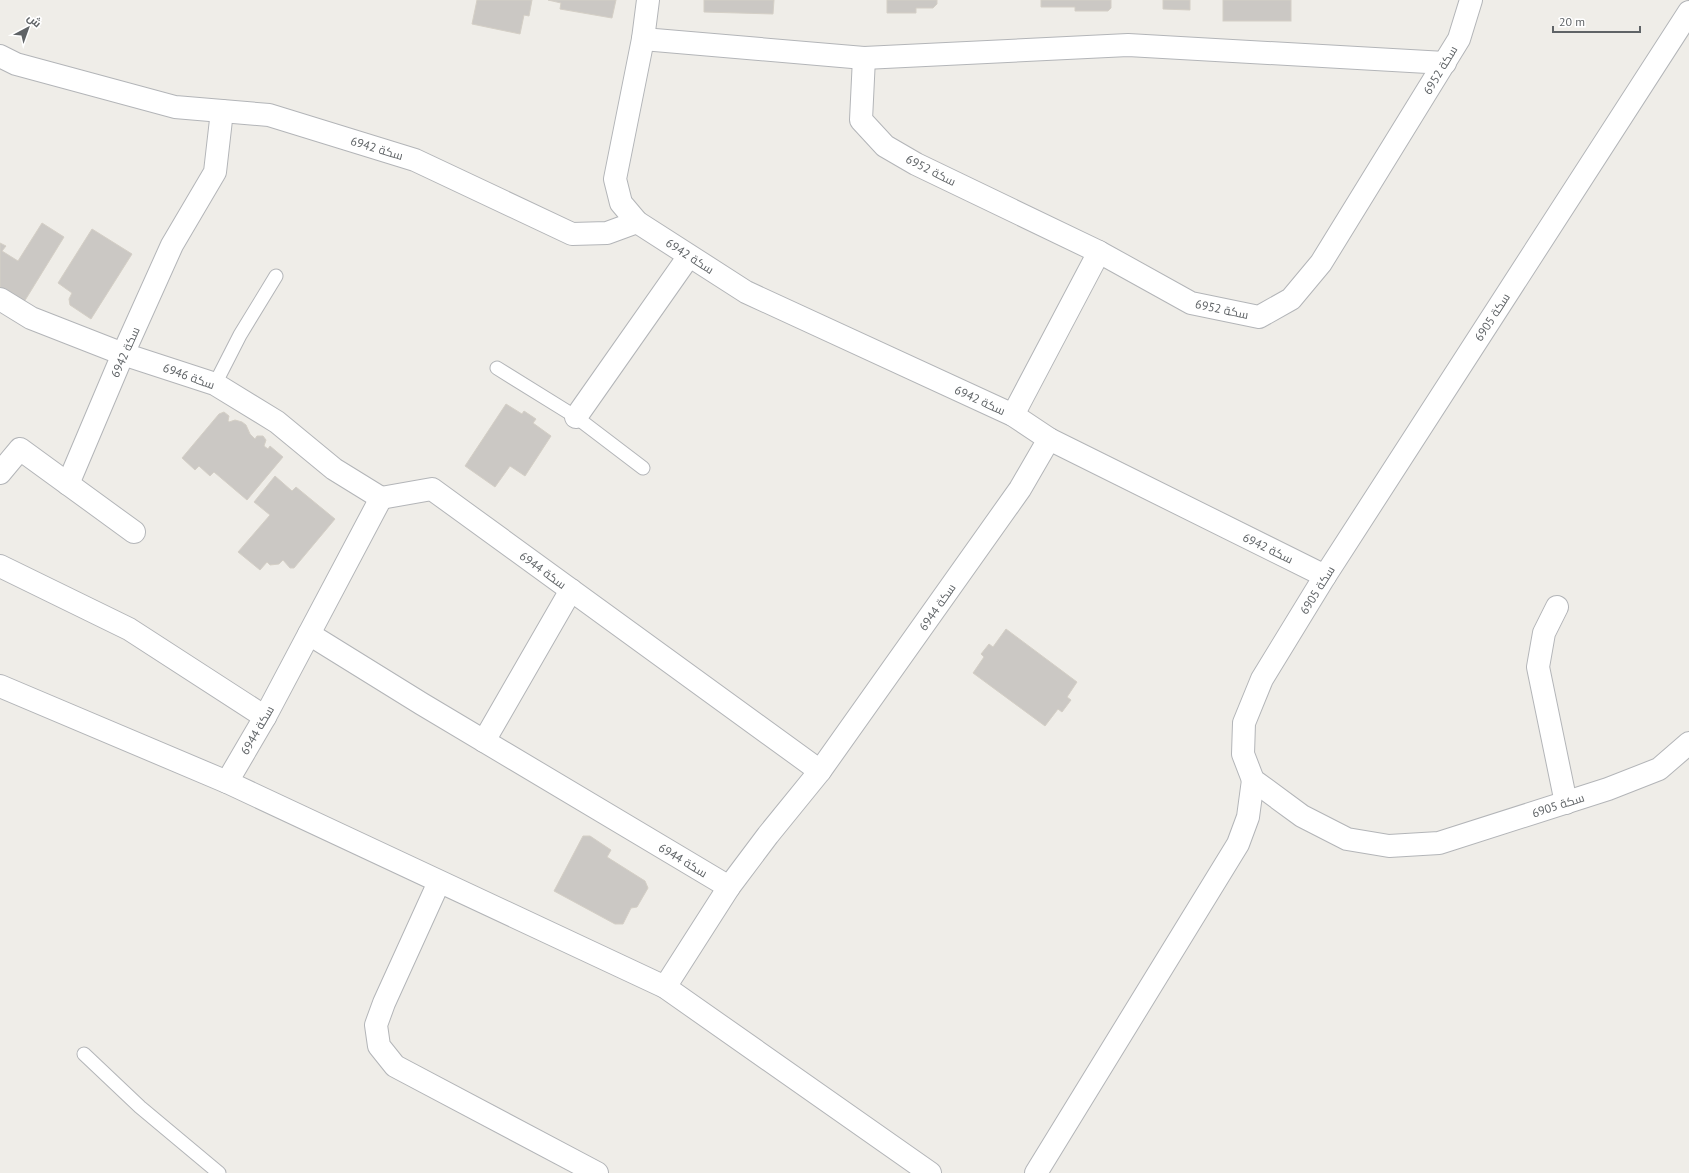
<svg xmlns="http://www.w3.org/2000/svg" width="1689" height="1173" font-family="'PT Sans',Cairo,sans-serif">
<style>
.building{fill:#cbc8c4;stroke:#d4cfc6}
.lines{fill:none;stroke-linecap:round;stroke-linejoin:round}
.lane-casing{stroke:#b3b5b8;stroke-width:15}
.street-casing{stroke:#b3b5b8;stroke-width:24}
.lane{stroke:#fff;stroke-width:13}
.street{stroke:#fff;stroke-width:22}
.labels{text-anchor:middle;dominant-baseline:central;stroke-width:4;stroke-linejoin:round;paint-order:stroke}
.street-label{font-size:12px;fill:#5f6366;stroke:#fff}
</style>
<rect width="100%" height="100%" fill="#efede8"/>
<g class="building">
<polygon points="477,0 532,0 529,16 524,15 520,34 472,24"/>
<polygon points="548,0 616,0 612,18 560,9 561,3"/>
<polygon points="704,0 774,0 773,14 704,12"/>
<polygon points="887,0 937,0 937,4 933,8 916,8 916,13 887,13"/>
<polygon points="1041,0 1111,0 1111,8 1108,11 1075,11 1075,7 1041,7"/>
<polygon points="1163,0 1190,0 1190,10 1163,9"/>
<rect x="1223" y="0" width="68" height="21"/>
<polygon points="42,223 64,237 24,302 0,287 0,243 6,246 2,251 18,261"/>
<polygon points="92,229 132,254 91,319 70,305 69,299 72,293 58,283"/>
<polygon points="506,404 522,414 524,411 536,419 533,423 551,436 525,476 510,466 495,487 465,466"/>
<polygon points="224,412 229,416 228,421 229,422 235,420 242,422 246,425 250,434 255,439 257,436 263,436 266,440 264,446 268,449 270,446 283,457 247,500 214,472 210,476 199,466 195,470 182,458 219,414"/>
<polygon points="275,476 292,491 296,487 335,519 294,568 290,568 283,560 279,564 270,565 267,562 260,570 238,552 270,515 254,502"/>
<polygon points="1006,629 1077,682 1067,697 1071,700 1062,712 1058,709 1045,726 973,673 984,657 981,654 989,644 993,647"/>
<polygon points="583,836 590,836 611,850 607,857 645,881 648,888 637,907 631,908 623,924 615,924 554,891"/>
</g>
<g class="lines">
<g class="lane-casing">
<g id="lane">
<polyline points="497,368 576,417 643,468"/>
<polyline points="215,384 240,335 276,276"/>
<polyline points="84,1054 140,1107 219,1173"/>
</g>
</g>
<g class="street-casing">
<g id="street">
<polyline points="648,0 643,39 615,179 621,203 637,222 746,292 1013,415 1049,439 1325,576"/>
<polyline points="1689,12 1325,576 1262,679 1244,723 1243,754 1253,780 1302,816 1347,839 1389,846 1439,843 1608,789 1659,769 1689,743"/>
<polyline points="643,39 864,58 1128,45 1445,63"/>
<polyline points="0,56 16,64 175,107 269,115 415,160 572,234 607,233 637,222"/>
<polyline points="864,58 861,120 885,146 916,164 1099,252 1191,303 1259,317 1291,299 1321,263 1459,39 1471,0"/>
<polyline points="0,299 31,318 123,354 215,384 277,422 334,469 381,498"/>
<polyline points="1013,415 1099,252"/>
<polyline points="576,417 689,256"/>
<polyline points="0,473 20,449 134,532"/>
<polyline points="68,484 123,354 172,245 215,172 222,111"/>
<polyline points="381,498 432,489 820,771"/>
<polyline points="0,566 129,629 265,717"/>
<polyline points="1557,607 1544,633 1538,667 1566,803"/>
<polyline points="309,634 422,704 729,887"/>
<polyline points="0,686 227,782 665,987 930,1173"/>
<polyline points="484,741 571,590"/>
<polyline points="227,782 265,717 381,498"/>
<polyline points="439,882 384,1003 376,1025 379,1046 395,1066 597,1173"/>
<polyline points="665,987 729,887 768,835 820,771 1020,489 1049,439"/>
<polyline points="1036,1173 1238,844 1248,817 1253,780"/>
</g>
</g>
<use href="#lane" class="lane"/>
<use href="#street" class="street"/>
</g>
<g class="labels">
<g class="street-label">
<text transform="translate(1440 70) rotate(-59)">سكة 6952</text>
<text transform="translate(377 148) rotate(17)">سكة 6942</text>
<text transform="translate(931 170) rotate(27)">سكة 6952</text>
<text transform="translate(690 256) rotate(33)">سكة 6942</text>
<text transform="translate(1222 309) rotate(12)">سكة 6952</text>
<text transform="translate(1492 317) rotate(-57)">سكة 6905</text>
<text transform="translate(125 352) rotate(-66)">سكة 6942</text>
<text transform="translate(189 376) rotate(20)">سكة 6946</text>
<text transform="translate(980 400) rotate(25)">سكة 6942</text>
<text transform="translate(1268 548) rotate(26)">سكة 6942</text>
<text transform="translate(543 570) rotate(36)">سكة 6944</text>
<text transform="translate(1317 590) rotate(-58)">سكة 6905</text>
<text transform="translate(937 607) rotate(-55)">سكة 6944</text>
<text transform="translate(257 730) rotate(-60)">سكة 6944</text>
<text transform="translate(1558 805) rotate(-18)">سكة 6905</text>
<text transform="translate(683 860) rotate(31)">سكة 6944</text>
</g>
</g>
<g transform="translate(28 28) rotate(41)" stroke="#ffffff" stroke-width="3" paint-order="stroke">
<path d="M0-3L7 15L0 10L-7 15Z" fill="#5f6366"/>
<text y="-6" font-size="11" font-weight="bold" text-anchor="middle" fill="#5f6366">ش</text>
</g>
<path d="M1553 26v6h87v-6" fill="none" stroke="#5f6366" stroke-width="2"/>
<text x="1559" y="26" font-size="12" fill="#5f6366" stroke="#ffffff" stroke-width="3" paint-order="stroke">20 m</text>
</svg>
